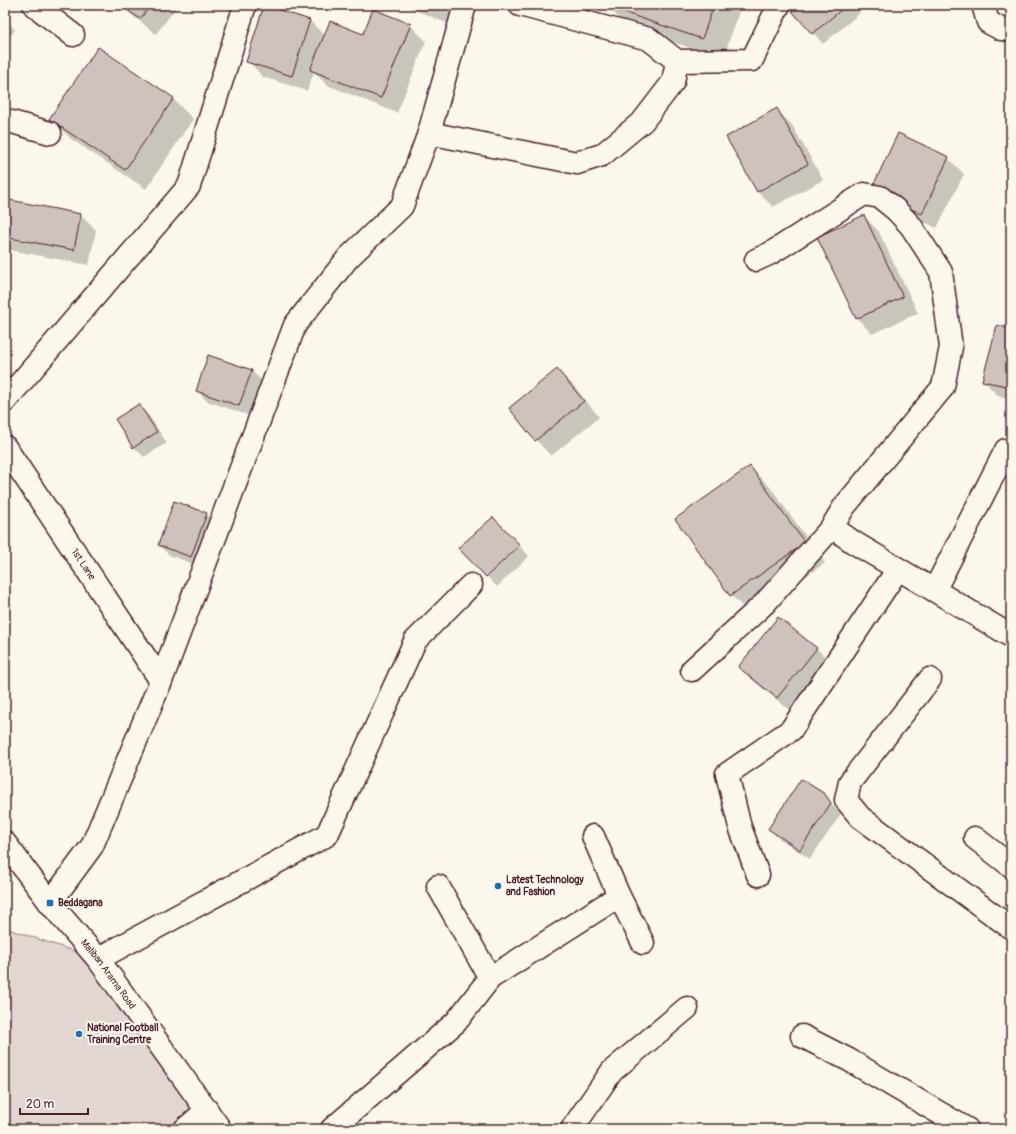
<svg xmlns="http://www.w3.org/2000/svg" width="1016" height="1134" font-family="Pangolin,sans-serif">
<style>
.green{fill:#e2d7d0;stroke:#967b7e}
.shadow{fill:#0003}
.building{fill:#cfc2bc;stroke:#4a1f2b}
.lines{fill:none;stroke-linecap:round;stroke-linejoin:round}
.minor-casing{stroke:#4a1f2b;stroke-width:25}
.minor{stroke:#fbf7ec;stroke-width:22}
.poi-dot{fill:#1f6fb2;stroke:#fbf7ec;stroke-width:1.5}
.labels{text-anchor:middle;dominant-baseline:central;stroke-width:4;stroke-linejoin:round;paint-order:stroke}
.street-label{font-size:10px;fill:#4a1f2b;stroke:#fbf7ec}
.poi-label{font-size:10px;font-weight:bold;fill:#4a1f2b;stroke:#fbf7ec;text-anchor:start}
</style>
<rect width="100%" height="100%" fill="#fbf7ec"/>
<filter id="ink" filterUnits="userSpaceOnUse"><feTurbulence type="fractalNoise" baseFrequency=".025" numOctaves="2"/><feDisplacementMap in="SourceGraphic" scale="8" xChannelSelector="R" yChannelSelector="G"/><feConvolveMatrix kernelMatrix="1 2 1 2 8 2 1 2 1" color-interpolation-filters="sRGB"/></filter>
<g filter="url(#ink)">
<polygon class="green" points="5,928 98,959 207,1110 185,1129 5,1129"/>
<g class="shadow">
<polygon points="119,5 178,5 156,34"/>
<polygon points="403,5 466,5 456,27"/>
<polygon points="607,5 741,5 723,59 626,26"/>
<polygon points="801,5 853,5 860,13 823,44 794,11"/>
<polygon points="5,19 15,30 5,43"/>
<polygon points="310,21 325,36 364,35 410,25 426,41 397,113 327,85 314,72 307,91 263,77 248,61"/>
<polygon points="173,99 193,119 146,189 71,139 51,119"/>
<polygon points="777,110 792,125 823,180 773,207 758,192 727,137"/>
<polygon points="899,134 948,158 964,174 937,228 888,205"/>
<polygon points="5,200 80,215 96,230 89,265 5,249"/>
<polygon points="864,216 879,232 918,313 872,334 857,318"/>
<polygon points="1011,330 1011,399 998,396 983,380"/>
<polygon points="251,370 262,381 250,416 207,401 197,391"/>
<polygon points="557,370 573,385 599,417 551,456 536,440 510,408"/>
<polygon points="139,405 149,416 167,443 144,457 134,447"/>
<polygon points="750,467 770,487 825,563 751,615 731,595"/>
<polygon points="206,514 216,524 201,567 169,555 159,545"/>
<polygon points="503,528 529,556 497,587 460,548"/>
<polygon points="778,618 817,649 832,664 793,713 755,682 740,667"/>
<polygon points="824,795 841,814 810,859 780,839 769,829"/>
</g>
<g class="building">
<polygon points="121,5 151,5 140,19"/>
<polygon points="264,5 310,20 292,76 246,62"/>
<polygon points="606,5 714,5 702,39 605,6"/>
<polygon points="799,5 847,5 812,34 792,11"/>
<polygon points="373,9 411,24 381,98 310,70 330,21 363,34"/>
<polygon points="98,47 174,98 125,170 49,119"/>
<polygon points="777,108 808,164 757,192 726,137"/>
<polygon points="898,133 949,157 922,214 871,190"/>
<polygon points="5,199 81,214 74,250 5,237"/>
<polygon points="864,215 903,297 856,319 817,237"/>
<polygon points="997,325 1011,329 1011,387 982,381"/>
<polygon points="208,355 252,370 239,406 196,391"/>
<polygon points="557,369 584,401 535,441 509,408"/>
<polygon points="139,404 157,432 133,448 115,419"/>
<polygon points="750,466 805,543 730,596 675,519"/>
<polygon points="174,501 207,513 191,557 158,545"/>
<polygon points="493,517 520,545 486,577 458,548"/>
<polygon points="778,617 817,648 777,698 738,667"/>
<polygon points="801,779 825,794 831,803 800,850 768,829"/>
</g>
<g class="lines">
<g class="minor-casing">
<g id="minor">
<polyline points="34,5 73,35"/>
<polyline points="983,5 988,22 1001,29 1011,30"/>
<polyline points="677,61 752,60 779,5"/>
<polyline points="5,120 50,133"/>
<polyline points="429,133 577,163 602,155 643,121 673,82 677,61 649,39 520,5"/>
<polyline points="756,260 771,253 864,194 880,197 896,210 911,226 941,272 951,347 943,387 844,507 832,527 853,542 1011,636"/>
<polyline points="5,401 189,186 245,5"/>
<path id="s1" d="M5,447L161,681"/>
<polyline points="935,589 1006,450"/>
<polyline points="692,670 765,603 832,527"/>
<polyline points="930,679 850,782 846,800 860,817 1011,928"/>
<polyline points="593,836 619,896 643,943"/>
<polyline points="975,838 1011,866"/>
<path id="s2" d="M5,843L50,903L98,959L220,1129"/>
<polyline points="758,875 740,827 727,774 791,730 898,569"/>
<polyline points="438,886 490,978"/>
<polyline points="50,903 92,846 161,681 295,325 348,258 402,206 429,133 465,5"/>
<polyline points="98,959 327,835 415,641 471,585"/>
<polyline points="802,1036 849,1060 967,1129"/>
<polyline points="185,1129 207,1110"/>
<polyline points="332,1129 456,1022 490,978 619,896"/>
<polyline points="572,1129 612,1071 687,1008"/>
</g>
</g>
<use href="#minor" class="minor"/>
</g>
</g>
<g class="poi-dot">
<circle cx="498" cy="886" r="4"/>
<rect x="46" y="899" width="8" height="8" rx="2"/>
<circle cx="79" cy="1034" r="4"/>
</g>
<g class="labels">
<g class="street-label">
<text stroke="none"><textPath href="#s1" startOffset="141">1st Lane</textPath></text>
<text stroke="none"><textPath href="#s2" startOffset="167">Maliban Arama Road</textPath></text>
</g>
<g class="poi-label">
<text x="506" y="880">Latest Technology<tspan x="506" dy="12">and Fashion</tspan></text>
<text x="58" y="903">Beddagana</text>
<text x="87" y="1028">National Football<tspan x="87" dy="12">Training Centre</tspan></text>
</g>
</g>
<rect width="1016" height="1134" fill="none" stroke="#fbf7ec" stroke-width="20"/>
<rect x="10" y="10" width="996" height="1114" fill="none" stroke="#4a1f2b" stroke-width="1.5" filter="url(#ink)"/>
<path d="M20 1108v6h68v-6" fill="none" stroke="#4a1f2b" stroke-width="2"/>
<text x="26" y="1108" font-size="12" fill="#4a1f2b" stroke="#fbf7ec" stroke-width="3" paint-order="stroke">20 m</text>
</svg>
